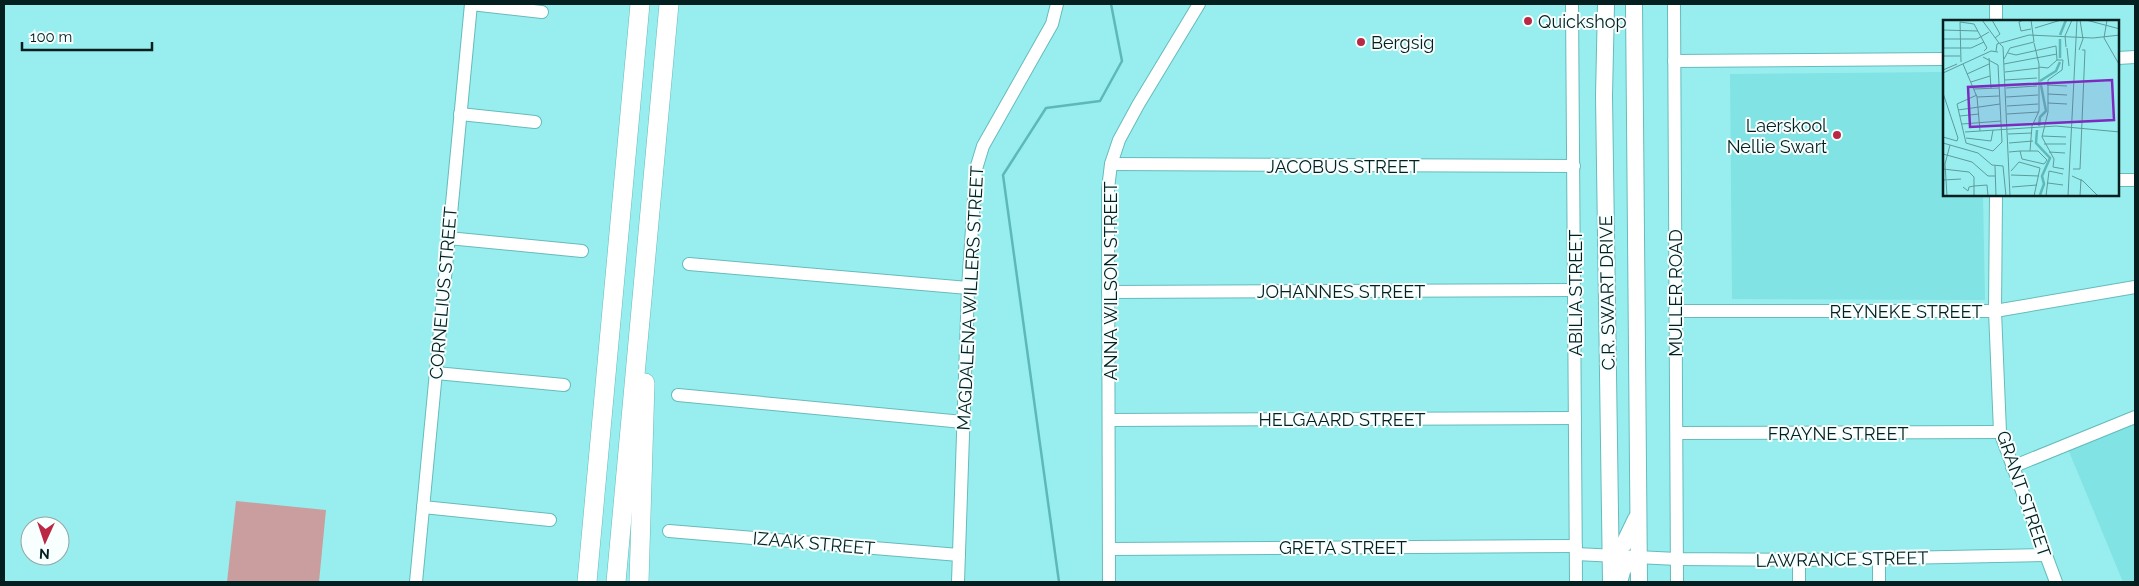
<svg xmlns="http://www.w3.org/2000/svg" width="2139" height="586" font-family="Raleway,sans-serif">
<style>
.built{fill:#81e3e4}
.green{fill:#ca9e9f}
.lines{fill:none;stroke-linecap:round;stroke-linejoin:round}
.stream{stroke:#5eb8b8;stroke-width:2.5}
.minor-casing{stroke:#6bb;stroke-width:14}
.major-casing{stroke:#6bb;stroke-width:18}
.highway-casing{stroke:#6bb;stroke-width:20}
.minor{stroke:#fff;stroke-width:12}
.major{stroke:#fff;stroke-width:16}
.highway{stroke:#fff;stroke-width:19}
.poi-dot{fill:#ba2844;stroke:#f7ffff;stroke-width:2}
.labels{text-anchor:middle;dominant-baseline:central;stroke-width:4;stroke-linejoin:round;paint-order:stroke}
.poi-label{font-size:18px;fill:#041f1f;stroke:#f7ffff;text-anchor:start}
.street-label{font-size:18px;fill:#041f1f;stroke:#f7ffff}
.inset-river{fill:none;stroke:#5eb8b8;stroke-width:2.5}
.inset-road{fill:none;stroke:#5d9b9b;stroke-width:1}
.view{fill:#7b2cbf;fill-opacity:0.15;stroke:#7b2cbf;stroke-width:2.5}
.inset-edge{fill:none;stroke:#041f1f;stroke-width:2.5}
</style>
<rect width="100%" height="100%" fill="#98eeee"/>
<g class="built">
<polygon points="1944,72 1944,195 1983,195 1985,300 1732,299 1730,74"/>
<polygon points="2135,422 2135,582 2123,582 2068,449"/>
</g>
<polygon class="green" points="236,501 326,510 319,582 227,582"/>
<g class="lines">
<polyline class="stream" points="1059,582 1003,175 1046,108 1100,101 1122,61 1111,4"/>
<g class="minor-casing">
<g id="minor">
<polyline points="1572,4 1576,582"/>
<polyline points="1674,4 1677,582"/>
<polyline points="1996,4 1996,21"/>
<polyline points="2118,58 2135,57"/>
<polyline points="1674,61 1944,59"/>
<polyline points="460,114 535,122"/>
<polyline points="1111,164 1574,166"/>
<polyline points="2118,180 2135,180"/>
<polyline points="1996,195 1995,311 2000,432 2056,582"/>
<polyline points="448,238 582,251"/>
<polyline points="689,264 968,288"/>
<polyline points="1108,292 1575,290"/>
<polyline points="1675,311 1995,311 2135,287"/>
<polyline points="436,373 564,385"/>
<polyline points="678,395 963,422"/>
<polyline points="1109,420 1575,418"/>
<polyline points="1677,433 2000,432"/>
<polyline points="2012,467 2135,417"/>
<polyline points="423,507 550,520"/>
<polyline points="669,531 959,555"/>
<polyline points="1109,549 1576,546"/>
<polyline points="1576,554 1677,559 1799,560 2045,555"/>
<polyline points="1879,559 1879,582"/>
<polyline points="1799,560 1799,582"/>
<polyline points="416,582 471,4 542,12"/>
<polyline points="958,582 968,288 976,169 983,146 1052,24 1057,4"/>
<polyline points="1109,582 1108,221 1108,189 1111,164 1119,140 1138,105 1199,4"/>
</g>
</g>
<g class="major-casing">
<g id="major">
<polyline points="1606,4 1604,96 1611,582"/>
<polyline points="1634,4 1639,582"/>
<polyline points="1610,555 1624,544 1636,519"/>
<polyline points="1619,582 1623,568 1639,557"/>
</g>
</g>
<g class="highway-casing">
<g id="highway">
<polyline points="587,582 640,4"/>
<polyline points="616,582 669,4"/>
<polyline points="639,582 645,383"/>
</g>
</g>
<use href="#minor" class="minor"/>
<use href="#major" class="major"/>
<use href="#highway" class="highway"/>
</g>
<g class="poi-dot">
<circle cx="1528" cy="21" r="5"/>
<circle cx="1361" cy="42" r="5"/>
<circle cx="1837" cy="135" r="5"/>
</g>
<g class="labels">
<g class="poi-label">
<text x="1538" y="21">Quickshop</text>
<text x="1371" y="42">Bergsig</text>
<text x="1827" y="125" text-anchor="end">Laerskool<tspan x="1827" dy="21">Nellie Swart</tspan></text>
</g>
<g class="street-label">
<text x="1343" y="166">JACOBUS STREET</text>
<text transform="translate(1110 281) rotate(-90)">ANNA WILSON STREET</text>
<text x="1341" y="291">JOHANNES STREET</text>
<text transform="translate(443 293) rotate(-85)">CORNELIUS STREET</text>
<text transform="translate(1575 293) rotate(-90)">ABILIA STREET</text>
<text transform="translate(1607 293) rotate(-91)">C.R. SWART DRIVE</text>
<text transform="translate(1675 293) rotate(-90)">MULLER ROAD</text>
<text transform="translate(970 298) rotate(-87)">MAGDALENA WILLERS STREET</text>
<text x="1906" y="311">REYNEKE STREET</text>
<text x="1342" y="419">HELGAARD STREET</text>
<text x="1838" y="433">FRAYNE STREET</text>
<text transform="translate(2024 494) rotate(71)">GRANT STREET</text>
<text transform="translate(814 543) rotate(5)">IZAAK STREET</text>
<text x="1343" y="547">GRETA STREET</text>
<text transform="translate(1842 559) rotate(-1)">LAWRANCE STREET</text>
</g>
</g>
<g transform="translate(1943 20)">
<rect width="176" height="176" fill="#98eeee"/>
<path class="inset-river" d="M117,15L123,0M117,38V19M97,61L113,51L117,42M96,106L97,97L103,91L98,65M94,110L93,123L107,138L99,156L101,164L97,175"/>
<path class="inset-road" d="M39,0L56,23M49,0L57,14L52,18M80,0L76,2L78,11L88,9M88,0L91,22M143,0L177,9M17,2L31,4L44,28L41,31M17,2L18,42M92,8L118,0M0,10L35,11M161,18L177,46M161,18L164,0M0,19H34L46,12M57,24L60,27L67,176M123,27L122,16L129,0M0,28H28L41,22M124,28L126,46M136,30L140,19L137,0M53,31L54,24L86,15L150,18L177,15M65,33L73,35L113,26L114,40M0,36H17M46,38L48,68M61,39L67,28L91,22M20,44L34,77L37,111M61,44L114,34M96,47L105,48L114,40H120L119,50L105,60V92L99,117L111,139L110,147L121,149M0,50L14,44M62,52L96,48M0,53L48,31L55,32M24,54L46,44M62,60L94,58M28,62L47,56M104,65L124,66M63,68L94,66M31,69L56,68M0,73L15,118L14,121L0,117M105,74L124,75M34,75L14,84L23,123L50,131L59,122L55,45L40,37M34,77L56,76M63,77L95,75M105,83L124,84M64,86L95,84M15,90L57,84M64,94L96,92M17,96L36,94M19,104L58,101M22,112L113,106L177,112M65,114L89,113M99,116L123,117M23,118L48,121L50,110M0,123L35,133L49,145L60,146L63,176M66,123L90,121M101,124H123M87,131L89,106L96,91V44L91,23M66,132L77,131H95L104,140L101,144L79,139L77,131M106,132L122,133M0,134L29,142L45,156H52M52,146L53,176M0,149L26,152L31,157V176M130,149H137L142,30H139M68,151L76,142L97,148L91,176M68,155L96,156M129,156L140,161L155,176M0,160L18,159M105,163L120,165M31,166L44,165L45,176M20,167L25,171L26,167L31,166M69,167L94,165M4,176L2,144L7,125M96,176H112M103,176L106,151L120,154M125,176L134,0M137,176L138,159"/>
<path class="view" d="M169,60L171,100L27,107L25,67Z"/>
<rect width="176" height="176" class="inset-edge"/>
</g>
<rect width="2139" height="586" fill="none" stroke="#041f1f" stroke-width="10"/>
<g transform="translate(45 541) rotate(183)"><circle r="24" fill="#f7ffff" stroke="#96a5a5"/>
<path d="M0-4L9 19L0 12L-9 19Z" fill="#ba2844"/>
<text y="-8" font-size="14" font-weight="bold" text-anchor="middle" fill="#041f1f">N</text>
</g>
<path d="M22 42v8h130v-8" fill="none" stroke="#041f1f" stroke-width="2.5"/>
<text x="30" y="42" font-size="15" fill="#041f1f" stroke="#f7ffff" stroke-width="4" paint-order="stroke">100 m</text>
</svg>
